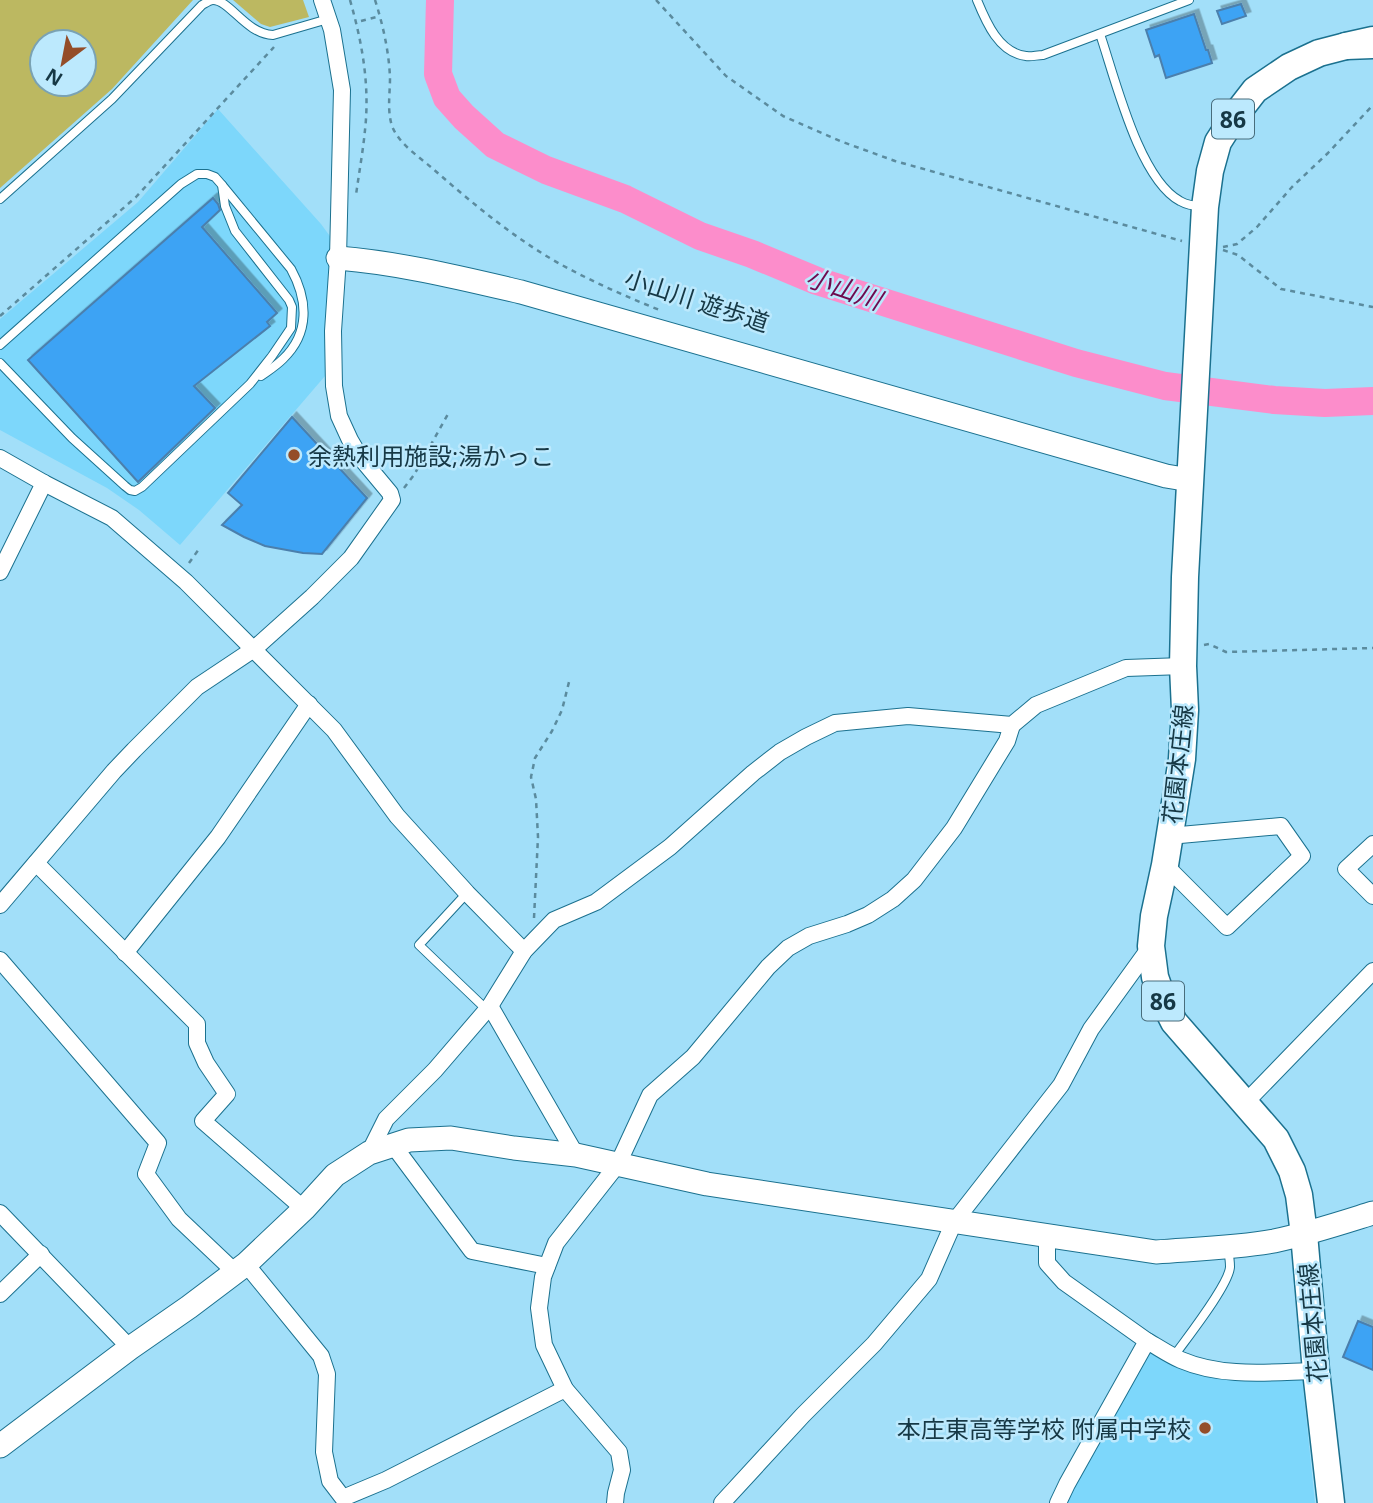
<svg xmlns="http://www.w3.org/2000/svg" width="1373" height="1503" font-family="'Open Sans','Noto Sans JP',sans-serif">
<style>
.built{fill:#7dd7fb}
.green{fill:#bcb861;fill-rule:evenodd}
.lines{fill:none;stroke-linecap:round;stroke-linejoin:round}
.river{stroke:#fc8dcb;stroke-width:28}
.building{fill:#3ca3f4;stroke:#4b7fac;stroke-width:2;filter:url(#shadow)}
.lane-casing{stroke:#1b718f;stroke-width:10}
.street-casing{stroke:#1b718f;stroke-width:18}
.secondary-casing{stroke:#1b718f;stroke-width:25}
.primary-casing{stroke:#1b718f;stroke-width:29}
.path{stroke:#5b8b9e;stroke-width:2.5;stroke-dasharray:5 5;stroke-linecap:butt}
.lane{stroke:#fff;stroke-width:8}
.street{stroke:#fff;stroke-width:16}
.secondary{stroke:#fff;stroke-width:23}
.primary{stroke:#fff;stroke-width:26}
.poi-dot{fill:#944d28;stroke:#bce9fd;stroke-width:2.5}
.labels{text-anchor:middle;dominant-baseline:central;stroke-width:5;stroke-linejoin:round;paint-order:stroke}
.shield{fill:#bce9fd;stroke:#486d7c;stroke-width:2}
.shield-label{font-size:23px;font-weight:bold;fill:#163845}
.street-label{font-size:24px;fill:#163845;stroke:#bce9fd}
.poi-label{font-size:24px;fill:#163845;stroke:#bce9fd;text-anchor:start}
.water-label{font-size:26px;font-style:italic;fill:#6f0a4e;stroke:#bce9fd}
</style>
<defs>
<filter id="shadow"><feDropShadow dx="4.5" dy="-4.5" stdDeviation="0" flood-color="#0004"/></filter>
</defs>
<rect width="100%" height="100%" fill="#a2dff9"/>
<g class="built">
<polygon points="218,109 321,224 332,239 325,376 180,545 139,510 107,488 0,430 0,319 138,202"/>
<polygon points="1147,1349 1167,1357 1302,1377 1315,1503 1062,1503"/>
</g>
<g class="green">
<path d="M0,0H193L112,89L0,188ZM42,42H84V84H42Z"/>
<polygon points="233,0 303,0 309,17 270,27 261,24"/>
</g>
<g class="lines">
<polyline class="river" points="440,0 438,74 447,98 464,117 495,145 546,170 625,199 700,236 752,254 817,281 1076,363 1165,386 1274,400 1325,403 1373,401"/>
</g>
<g class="building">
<polygon points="1241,4 1246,16 1222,24 1217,11"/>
<polygon points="1194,14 1206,50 1208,50 1212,63 1166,78 1159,55 1155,57 1146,30"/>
<polygon points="213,198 218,204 220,210 202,227 277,313 267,322 270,326 194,386 215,408 138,482 28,360"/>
<polygon points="292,417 367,498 322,554 303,553 265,546 244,537 222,525 242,505 228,493"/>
<polygon points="1358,1321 1373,1327 1373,1370 1343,1357"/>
</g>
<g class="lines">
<g class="lane-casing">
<g id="lane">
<path d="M977,0C986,22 999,53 1026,56C1031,57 1037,55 1043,55L1189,0"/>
<path d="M1100,34C1115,78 1139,179 1180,201C1187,205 1194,206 1201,206"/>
<path d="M222,185L291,269C308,300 310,333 283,359C276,366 268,371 261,376"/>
<path d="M0,199L112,99L202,5C204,4 210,0 213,0C230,0 246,34 273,35L328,19"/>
<polyline points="0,345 181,184 197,174 207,174 215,177 222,185 225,206 235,231 289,300 292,307 291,328 272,356 250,384 142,487 135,491 130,490 125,486 72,438 0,363"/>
<polyline points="467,893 419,945 487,1010"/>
<path d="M1174,1356C1186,1339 1229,1285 1230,1267C1230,1261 1229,1255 1228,1250"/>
</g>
</g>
<g class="street-casing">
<g id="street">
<polyline points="0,458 44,483 112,518 186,582 334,730 397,816 467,893 524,951"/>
<polyline points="0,572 44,483"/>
<polyline points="1373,844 1346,869 1373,896"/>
<polyline points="36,863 197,1024 197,1043 206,1063 227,1094 203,1121 304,1209"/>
<polyline points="1165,865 1227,927 1302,856 1281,826 1169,836"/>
<polyline points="0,905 114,771 134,750 197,687 254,649 312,597 351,558 392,500 390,493 360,457 350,440 339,416 334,386 333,331 338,258 342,90 332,30 322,0"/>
<polyline points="125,953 218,837 309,704"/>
<polyline points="0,960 158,1143 146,1174 179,1219 235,1272"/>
<polyline points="490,1006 576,1155"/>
<polyline points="1245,1103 1373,971"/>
<polyline points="393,1145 472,1251 547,1266"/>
<polyline points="369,1153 386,1119 435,1070 490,1006 524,951 554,920 596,902 670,847 753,773 780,752 806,737 835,723 908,716 1012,725 1036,705 1126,668 1183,666"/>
<polyline points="0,1213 130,1348"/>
<polyline points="1047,1236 1047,1263 1064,1282 1147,1341"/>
<polyline points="246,1264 321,1356 327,1374 324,1452 330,1481 343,1498 386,1480 565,1389"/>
<polyline points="0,1294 41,1254"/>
<polyline points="615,1503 616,1493 622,1470 619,1452 565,1389 544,1345 539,1308 543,1277 556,1243 618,1164 650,1095 693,1057 768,967 788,948 809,936 847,924 868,915 893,899 914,880 954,828 1007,741 1012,725"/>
<polyline points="722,1503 803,1415 874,1344 929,1279 954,1222 1061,1085 1091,1029 1151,946"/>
<path d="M1058,1503L1067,1484L1147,1341C1158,1347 1169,1355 1181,1360C1223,1378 1271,1372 1316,1371"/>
</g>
</g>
<g class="secondary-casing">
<g id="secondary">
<path d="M338,258C400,263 461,278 521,292L1166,476L1190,480"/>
<path d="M0,1446L130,1348L189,1307L246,1264L304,1209L335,1175L369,1153L409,1140L451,1138L514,1148L576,1155L707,1184L1156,1252C1195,1249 1235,1248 1274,1241C1308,1234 1341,1223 1373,1213"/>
</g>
</g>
<g class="primary-casing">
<g id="primary">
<polyline points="1373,40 1346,46 1373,45"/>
<polyline points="1331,1503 1316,1371 1304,1234 1299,1195 1292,1171 1276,1139 1174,1022 1163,1000 1155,977 1151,946 1154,916 1165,865 1182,759 1185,710 1183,666 1185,577 1205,207 1210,171 1218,142 1234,117 1255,90 1289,67 1319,53 1346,46"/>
</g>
</g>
<g class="path">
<path d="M350,0C362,42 370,85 365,130C363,151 359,173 356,195"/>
<path d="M375,0C383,25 389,52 390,78C390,94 387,110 392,126C399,144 418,156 432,168C472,203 514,238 560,264C593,282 627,297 662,311"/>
<polyline points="656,0 726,76 783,116 840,141 895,161 1182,241"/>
<polyline points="361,21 380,16"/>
<polyline points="1223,247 1237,244 1257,227 1292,187 1328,153 1373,105"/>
<polyline points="1223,250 1238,255 1281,289 1373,307"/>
<polyline points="0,316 136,197 274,47"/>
<polyline points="404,488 414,475 448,414"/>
<polyline points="189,563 199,549"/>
<polyline points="1204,645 1209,644 1226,652 1373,648"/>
<polyline points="534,918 538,837 536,799 531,777 535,758 552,731 562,710 569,682"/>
</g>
<use href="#lane" class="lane"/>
<use href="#street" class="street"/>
<use href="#secondary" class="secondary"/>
<use href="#primary" class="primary"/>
</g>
<g class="poi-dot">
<circle cx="294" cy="455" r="7"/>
<circle cx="1205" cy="1428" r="7"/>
</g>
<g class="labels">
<g class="shield">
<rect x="1212" y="99.5" width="42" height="39" rx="5"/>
<rect x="1142" y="981.5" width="42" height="39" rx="5"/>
</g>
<g class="shield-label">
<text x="1233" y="119">86</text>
<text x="1163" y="1001">86</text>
</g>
<g class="street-label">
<text transform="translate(697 300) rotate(18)">小山川 遊歩道</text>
<text transform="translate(1177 764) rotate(-84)">花園本庄線</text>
<text transform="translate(1312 1323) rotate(-95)">花園本庄線</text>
</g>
<g class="poi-label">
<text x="308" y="455">余熱利用施設;湯かっこ</text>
<text x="1191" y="1428" text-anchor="end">本庄東高等学校 附属中学校</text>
</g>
<g class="water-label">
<text transform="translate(844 288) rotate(19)">小山川</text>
</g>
</g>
<g transform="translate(63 63) rotate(212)"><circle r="33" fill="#bce9fd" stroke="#7aa2b3" stroke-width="2"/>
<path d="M0-5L12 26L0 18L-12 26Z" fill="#944d28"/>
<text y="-10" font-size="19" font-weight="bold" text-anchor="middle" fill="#163845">N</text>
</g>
</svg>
